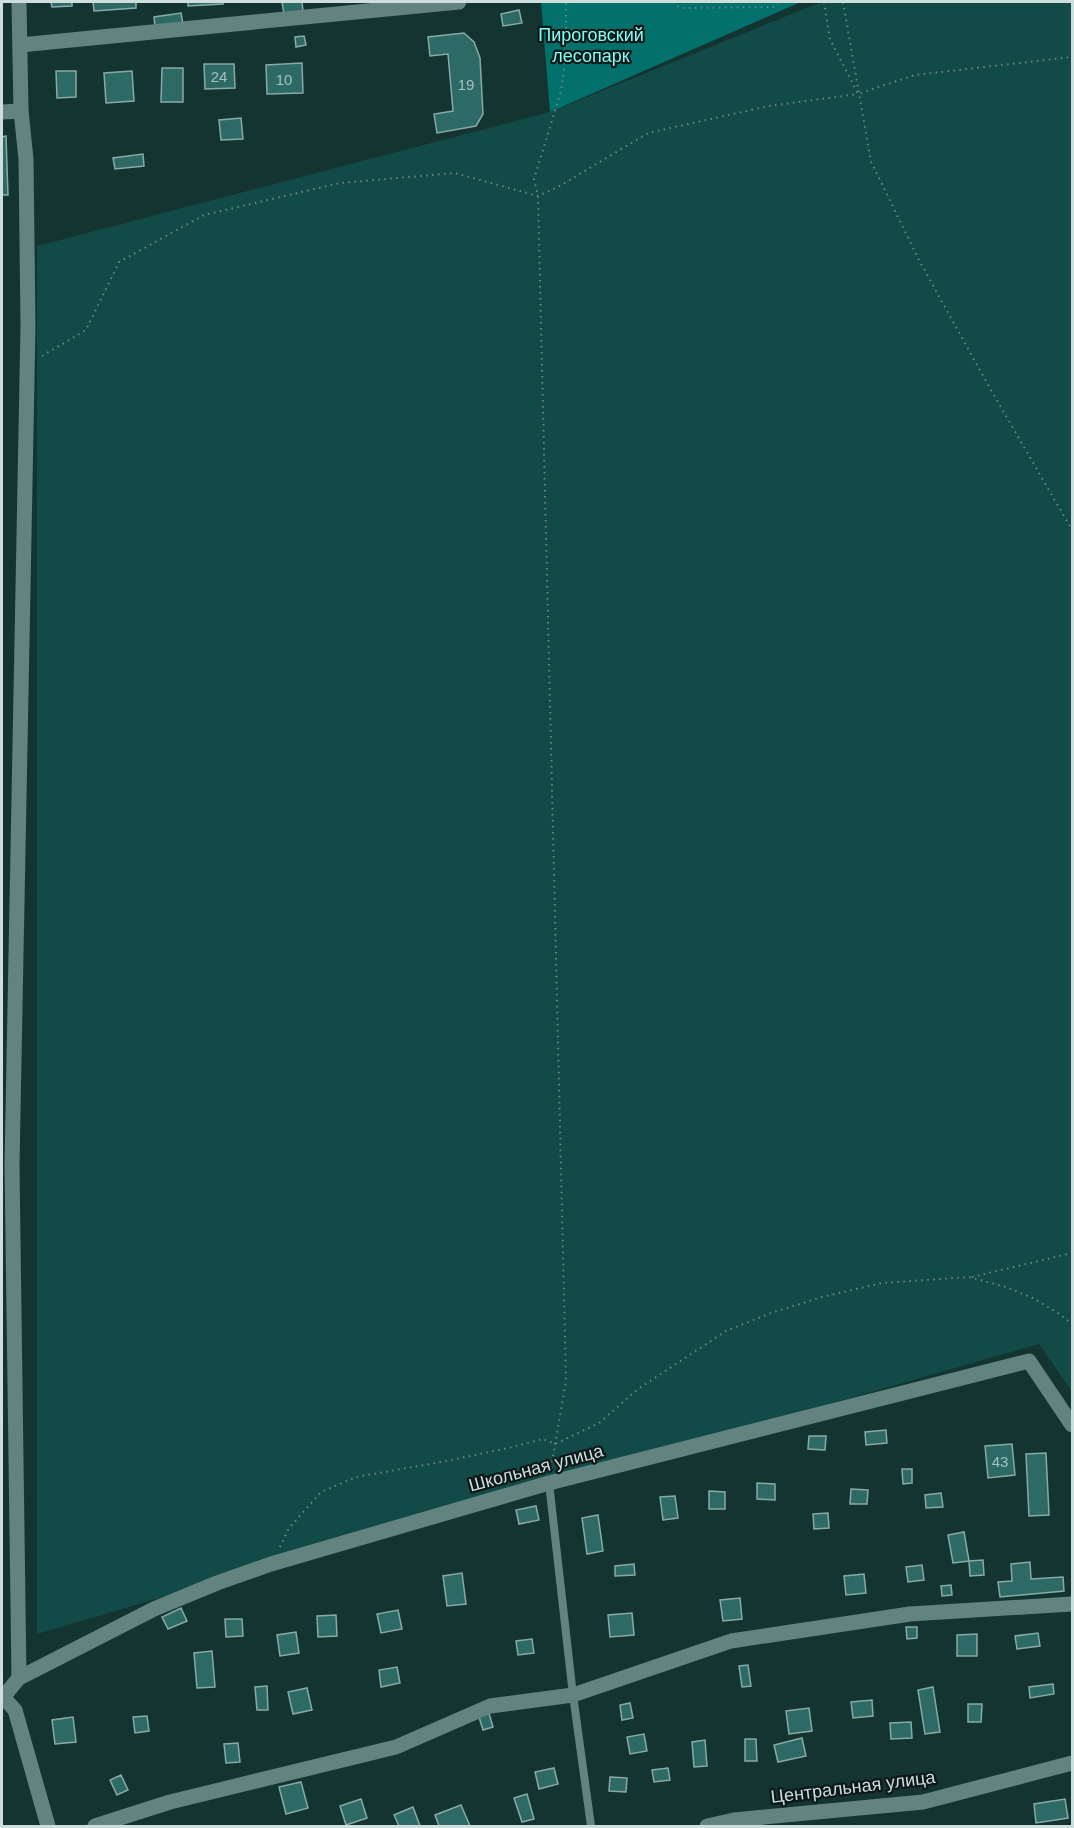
<svg xmlns="http://www.w3.org/2000/svg" width="1074" height="1828" font-family="Arial,sans-serif">
<style>
.green{fill:#114a47}
.forest{fill:#02716c}
.building{fill:#2d6a66;stroke:#88aaa7;stroke-width:1.5}
.lines{fill:none;stroke-linecap:round;stroke-linejoin:round}
.path{stroke:#6b8482;stroke-width:2;stroke-dasharray:1.5 4.5;stroke-linecap:butt}
.lane{stroke:#628380;stroke-width:8}
.street{stroke:#628380;stroke-width:15}
.secondary{stroke:#628380;stroke-width:15}
.labels{text-anchor:middle;dominant-baseline:central;stroke-width:4.5;stroke-linejoin:round;paint-order:stroke}
.number-label{font-size:15px;fill:#a5c1be}
.park-label{font-size:18px;fill:#83fbf2;stroke:#0c1918}
.street-label{font-size:18px;fill:#cddedc;stroke:#0c1918}
</style>
<rect width="100%" height="100%" fill="#143432"/>
<polygon class="green" points="821,2 1072,2 1072,1392 1039,1344 581,1475 549,1483 37,1634 37,246 550,112"/>
<polygon class="forest" points="541,2 801,2 550,112"/>
<g class="building">
<polygon points="51,2 72,2 72,6 52,7"/>
<polygon points="93,2 136,2 136,8 94,11"/>
<polygon points="188,2 223,2 223,4 188,6"/>
<polygon points="282,2 302,2 303,11 284,14"/>
<polygon points="519,10 522,23 503,26 501,14"/>
<polygon points="181,13 183,24 155,27 154,17"/>
<polygon points="464,33 474,42 480,58 483,114 476,126 437,133 434,114 453,111 448,54 430,56 428,37"/>
<polygon points="304,36 306,45 296,47 295,37"/>
<polygon points="302,63 303,93 267,94 266,65"/>
<polygon points="204,64 234,64 235,88 205,89"/>
<polygon points="162,68 183,68 183,102 161,102"/>
<polygon points="56,71 76,71 76,97 57,98"/>
<polygon points="132,71 134,101 106,103 104,73"/>
<polygon points="241,118 243,139 221,140 219,120"/>
<polygon points="6,136 8,195 2,195 2,137"/>
<polygon points="143,154 144,166 115,169 113,158"/>
<polygon points="886,1430 887,1443 866,1445 865,1432"/>
<polygon points="809,1436 826,1436 825,1450 808,1449"/>
<polygon points="1012,1444 1015,1475 988,1478 985,1446"/>
<polygon points="1046,1453 1049,1515 1029,1516 1026,1454"/>
<polygon points="902,1469 912,1469 912,1483 903,1484"/>
<polygon points="757,1483 775,1484 775,1500 757,1499"/>
<polygon points="851,1489 868,1490 867,1504 850,1504"/>
<polygon points="709,1491 725,1492 725,1509 709,1509"/>
<polygon points="941,1493 943,1507 926,1508 925,1495"/>
<polygon points="675,1496 678,1518 663,1520 660,1497"/>
<polygon points="536,1506 539,1520 519,1524 516,1510"/>
<polygon points="828,1513 829,1528 814,1529 813,1514"/>
<polygon points="598,1515 603,1551 587,1554 582,1518"/>
<polygon points="964,1532 969,1561 953,1563 948,1535"/>
<polygon points="983,1560 984,1575 970,1576 969,1561"/>
<polygon points="1030,1562 1031,1579 1063,1577 1064,1591 1000,1597 998,1582 1012,1581 1011,1564"/>
<polygon points="634,1564 635,1575 615,1576 615,1566"/>
<polygon points="922,1565 924,1580 908,1582 906,1567"/>
<polygon points="462,1573 466,1604 447,1606 443,1576"/>
<polygon points="864,1574 866,1593 846,1595 844,1576"/>
<polygon points="951,1585 952,1595 942,1596 941,1586"/>
<polygon points="740,1598 742,1619 723,1621 720,1600"/>
<polygon points="181,1608 187,1621 168,1629 162,1617"/>
<polygon points="398,1610 402,1629 381,1633 377,1614"/>
<polygon points="632,1613 634,1635 610,1637 608,1615"/>
<polygon points="336,1615 337,1636 318,1637 317,1616"/>
<polygon points="225,1619 242,1619 243,1636 226,1637"/>
<polygon points="906,1627 917,1627 917,1638 907,1639"/>
<polygon points="296,1632 299,1653 280,1656 277,1635"/>
<polygon points="1038,1633 1040,1646 1017,1649 1015,1636"/>
<polygon points="977,1634 977,1656 957,1656 957,1635"/>
<polygon points="532,1639 534,1653 518,1655 516,1641"/>
<polygon points="212,1651 215,1687 197,1688 194,1653"/>
<polygon points="748,1665 751,1686 742,1687 739,1666"/>
<polygon points="397,1667 400,1683 381,1687 379,1670"/>
<polygon points="1053,1684 1054,1694 1030,1698 1029,1687"/>
<polygon points="267,1686 268,1710 257,1710 255,1687"/>
<polygon points="933,1687 940,1732 925,1734 918,1690"/>
<polygon points="307,1688 312,1710 293,1714 288,1692"/>
<polygon points="872,1700 873,1716 853,1718 851,1702"/>
<polygon points="630,1703 633,1718 622,1720 620,1705"/>
<polygon points="968,1704 982,1704 981,1722 968,1722"/>
<polygon points="809,1708 812,1731 789,1734 786,1711"/>
<polygon points="488,1710 493,1727 483,1730 478,1714"/>
<polygon points="147,1716 149,1731 135,1733 133,1717"/>
<polygon points="73,1717 76,1742 55,1744 52,1720"/>
<polygon points="911,1722 912,1738 891,1739 890,1723"/>
<polygon points="644,1734 647,1751 630,1754 627,1737"/>
<polygon points="802,1738 806,1756 778,1762 774,1745"/>
<polygon points="745,1739 756,1739 757,1761 745,1761"/>
<polygon points="705,1740 707,1766 694,1767 692,1742"/>
<polygon points="238,1743 240,1762 226,1763 224,1744"/>
<polygon points="554,1768 558,1784 539,1789 535,1772"/>
<polygon points="668,1768 670,1780 654,1782 652,1770"/>
<polygon points="121,1775 128,1790 117,1795 110,1780"/>
<polygon points="610,1777 627,1778 626,1792 609,1791"/>
<polygon points="301,1782 308,1808 286,1814 279,1787"/>
<polygon points="527,1794 534,1819 522,1822 514,1798"/>
<polygon points="361,1799 367,1818 346,1825 340,1806"/>
<polygon points="1065,1799 1068,1818 1036,1823 1034,1804"/>
<polygon points="461,1805 470,1826 439,1826 435,1815"/>
<polygon points="413,1807 420,1826 399,1826 394,1815"/>
</g>
<g class="lines">
<g class="path">
<polyline points="673,2 680,8 773,7 779,2"/>
<polyline points="824,2 830,39 858,94 915,75 1072,57"/>
<polyline points="843,2 871,162 920,262 991,390 1072,530"/>
<polyline points="42,356 86,330 119,262 204,215 340,183 455,173 538,196 558,187 648,133 769,106 858,94"/>
<polyline points="972,1277 1072,1253"/>
<polyline points="551,1468 566,1381 538,196 534,179 561,91 566,54 566,2"/>
<polyline points="280,1547 289,1528 321,1492 356,1477 447,1461 508,1448 535,1441 543,1439 555,1444 599,1423 638,1389 726,1331 771,1313 822,1297 882,1283 969,1277 1006,1287 1033,1298 1058,1313 1072,1324"/>
</g>
<polyline class="lane" points="549,1483 573,1695 591,1826"/>
<g class="street">
<polyline points="19,2 21,111 26,159 28,326 12,1165 19,1678"/>
<polyline points="20,45 459,2"/>
<polyline points="2,112 21,111"/>
<polyline points="4,1696 19,1678 154,1609 217,1583 271,1564 549,1483 1029,1361 1072,1425"/>
<polyline points="95,1826 170,1802 396,1747 490,1706 573,1695 731,1641 910,1614 1072,1604"/>
<polyline points="707,1826 734,1820 923,1802 1072,1763"/>
</g>
<polyline class="secondary" points="2,1696 15,1710 48,1826"/>
</g>
<g class="labels">
<g class="number-label">
<text x="219" y="76">24</text>
<text x="284" y="79">10</text>
<text x="466" y="84">19</text>
<text x="1000" y="1461">43</text>
</g>
<g class="park-label">
<text x="591" y="35">Пироговский<tspan x="591" dy="21">лесопарк</tspan></text>
</g>
<g class="street-label">
<text transform="translate(536 1468) rotate(-15)">Школьная улица</text>
<text transform="translate(853 1787) rotate(-7)">Центральная улица</text>
</g>
</g>
<rect width="1074" height="1828" fill="none" stroke="#cddedc" stroke-width="6"/>
</svg>
